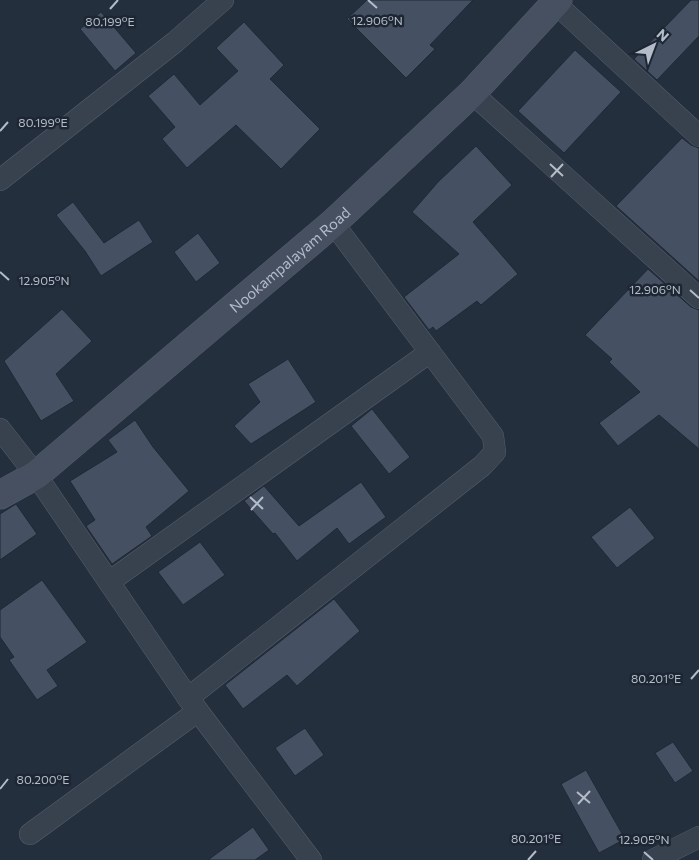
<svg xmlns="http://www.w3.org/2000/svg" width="699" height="860" font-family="Commissioner,sans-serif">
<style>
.building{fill:#455162;stroke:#1f2835}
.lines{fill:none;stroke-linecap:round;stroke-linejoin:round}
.street-casing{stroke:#565f6c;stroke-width:22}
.secondary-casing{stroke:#565f6c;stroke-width:29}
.street{stroke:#38414e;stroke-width:21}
.secondary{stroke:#465061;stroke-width:28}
.ticks{fill:none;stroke:#b4bcc9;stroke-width:2}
.labels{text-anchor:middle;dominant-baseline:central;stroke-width:5;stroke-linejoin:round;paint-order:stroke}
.street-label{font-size:15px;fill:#b4bcc9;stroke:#1d2633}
.ticks-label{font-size:12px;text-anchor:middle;fill:#b4bcc9;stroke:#1d2633;stroke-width:5;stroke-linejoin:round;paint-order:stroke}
</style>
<rect width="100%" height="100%" fill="#242f3e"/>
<g class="building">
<polygon points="367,0 473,0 430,45 435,49 406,78 347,19"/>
<polygon points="691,0 699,0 699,36 657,80 634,59"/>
<polygon points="101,12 136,53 115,71 80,29"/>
<polygon points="244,22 284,65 270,79 320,129 281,169 236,125 187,168 162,139 175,127 148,96 174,74 200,105 238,71 216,48"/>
<polygon points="575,50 621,92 564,153 518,111"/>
<polygon points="682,138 691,145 699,148 699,281 616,206"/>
<polygon points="476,146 512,185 473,222 518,274 481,305 477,301 436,331 433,327 429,330 404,297 459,254 412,212 438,182"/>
<polygon points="73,202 104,243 139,220 153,242 101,276 85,251 56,215"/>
<polygon points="198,233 220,263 196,282 174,252"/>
<polygon points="648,269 691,307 699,310 699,449 659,415 618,446 599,423 640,392 609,362 612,359 585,335"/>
<polygon points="62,309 92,341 56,374 74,401 41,421 4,361"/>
<polygon points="288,359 316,402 251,444 234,426 260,402 248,384"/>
<polygon points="372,409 410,457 389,474 351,426"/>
<polygon points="135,420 153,447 189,491 146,527 152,536 112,564 86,526 95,520 70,481 117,452 108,440"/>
<polygon points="361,482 386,517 349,544 337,528 297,561 275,533 273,534 244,501 264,486 299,526"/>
<polygon points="16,504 37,534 0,560 0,514"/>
<polygon points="630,507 655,538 617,568 591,537"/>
<polygon points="200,542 225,575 183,605 158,572"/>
<polygon points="42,580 87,642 47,670 58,686 37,700 9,660 14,657 0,637 0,610"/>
<polygon points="334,599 360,631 297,686 287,675 243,709 225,685"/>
<polygon points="305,728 324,755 295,776 275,748"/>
<polygon points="673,742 693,771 675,783 655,753"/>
<polygon points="586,770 625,839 599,853 561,784"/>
<polygon points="253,827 269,850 255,860 208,860"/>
</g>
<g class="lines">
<g class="street-casing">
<g id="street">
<polyline points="555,3 699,136"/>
<polyline points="472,93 699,298"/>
<polyline points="0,180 175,42 223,0"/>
<polyline points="0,429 36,475 188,698 311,860"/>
<polyline points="109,582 430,352"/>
<polyline points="188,698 482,466 495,452 493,436 333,223"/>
<polyline points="30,834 198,711"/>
<polyline points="653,860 699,837"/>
</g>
</g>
<g class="secondary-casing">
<g id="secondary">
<path id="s1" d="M0,495L36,475L333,223L472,93L558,0"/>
</g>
</g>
<use href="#street" class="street"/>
<use href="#secondary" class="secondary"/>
</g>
<path class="ticks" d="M368,0L377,8M110,9L118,0M0,131L8,122M550,164L563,176M551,177L563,164M0,272L9,280M690,290L699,298M250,497L263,509M251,510L263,497M691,679L699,670M0,789L8,779M577,792L590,803M578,804L590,791M644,852L653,860M528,860L536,851"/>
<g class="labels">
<g class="street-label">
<text stroke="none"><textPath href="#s1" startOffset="374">Nookampalayam Road</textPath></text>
</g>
</g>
<g class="ticks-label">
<text x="377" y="25">12.906°N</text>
<text x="110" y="26">80.199°E</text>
<text x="43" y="127">80.199°E</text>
<text x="44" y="285">12.905°N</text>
<text x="655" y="294">12.906°N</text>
<text x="656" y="683">80.201°E</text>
<text x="43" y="784">80.200°E</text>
<text x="536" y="843">80.201°E</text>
<text x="644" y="844">12.905°N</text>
</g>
<g transform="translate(654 45) rotate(42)" stroke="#1d2633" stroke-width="4" paint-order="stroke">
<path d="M0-4L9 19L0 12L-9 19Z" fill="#b4bcc9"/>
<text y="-8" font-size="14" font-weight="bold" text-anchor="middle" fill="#b4bcc9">N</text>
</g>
</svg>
